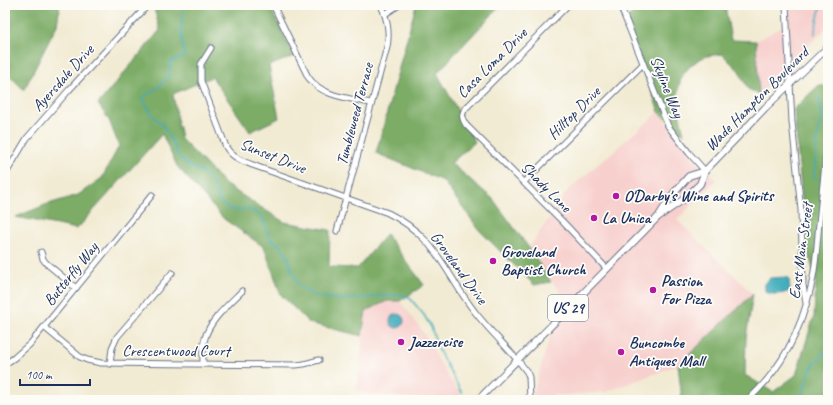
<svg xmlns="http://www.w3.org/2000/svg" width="833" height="405" font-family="Caveat,sans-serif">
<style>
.built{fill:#f7d0cd}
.forest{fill:#7bac66;stroke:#4b6e62}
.water{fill:#3dabbb;stroke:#2c6d8c}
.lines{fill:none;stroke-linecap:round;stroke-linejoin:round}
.stream{stroke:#3dabbb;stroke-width:1.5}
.minor-casing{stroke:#667187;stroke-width:7}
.major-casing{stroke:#667187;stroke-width:8}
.minor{stroke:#fff;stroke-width:5}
.major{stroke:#fff;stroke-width:6}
.poi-dot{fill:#b5179e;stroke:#fdfcf7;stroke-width:1.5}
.labels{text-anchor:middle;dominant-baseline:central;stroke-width:3.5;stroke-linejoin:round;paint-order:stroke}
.shield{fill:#fdfcf7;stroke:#5f6c8c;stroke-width:1}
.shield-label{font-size:15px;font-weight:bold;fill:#1b2f5e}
.street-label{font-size:16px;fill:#1b2f5e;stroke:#fdfcf7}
.poi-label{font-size:16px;font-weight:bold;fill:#1b2f5e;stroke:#fdfcf7;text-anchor:start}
</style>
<rect width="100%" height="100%" fill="#fdfcf7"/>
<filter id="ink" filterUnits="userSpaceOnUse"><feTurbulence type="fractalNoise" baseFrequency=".025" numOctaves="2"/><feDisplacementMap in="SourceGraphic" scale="8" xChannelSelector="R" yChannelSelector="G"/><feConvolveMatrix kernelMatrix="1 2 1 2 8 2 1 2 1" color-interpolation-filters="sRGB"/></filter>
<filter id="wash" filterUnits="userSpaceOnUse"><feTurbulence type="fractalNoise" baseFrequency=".012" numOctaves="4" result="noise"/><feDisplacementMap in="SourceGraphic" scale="16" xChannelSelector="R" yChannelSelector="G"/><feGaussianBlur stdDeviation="0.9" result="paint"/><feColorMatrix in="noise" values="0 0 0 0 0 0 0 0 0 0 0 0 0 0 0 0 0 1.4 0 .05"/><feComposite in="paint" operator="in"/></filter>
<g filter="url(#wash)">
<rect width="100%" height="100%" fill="#f2ebd3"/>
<g class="built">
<polygon points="788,5 828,5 828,26 759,94 756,41 789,23"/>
<polygon points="659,112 696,162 716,180 677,220 753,294 678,365 606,392 532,397 562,295 529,248 568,190"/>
<polygon points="387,301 400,301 422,330 446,373 463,398 460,400 426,400 424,399 356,392 366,311"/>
</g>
<g class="forest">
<polygon points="5,5 60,5 57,25 24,90 5,71"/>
<polygon points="153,5 269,5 294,56 269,66 279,118 250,132 212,77 173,94 181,139 226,185 284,222 330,230 329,267 358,268 386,234 424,285 400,301 387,301 366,311 362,336 309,323 281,295 264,247 224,219 198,190 177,166 162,134 77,229 16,217 45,205 78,195 102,178 119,146 109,120 98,104 160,30"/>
<polygon points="416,5 501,5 437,73 475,142 451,163 493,199 529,248 551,282 534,285 480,231 443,181 376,153"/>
<path d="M648,5H725L731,40L756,41L759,94L748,89L739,71L722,54C716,55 709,55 704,57C669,74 677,103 684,134L659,112L625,18Z"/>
<polygon points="819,85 828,87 828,400 682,400 678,365 753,294 746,338 745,375 773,392 796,375 814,316 816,279 806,246 794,109"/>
</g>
<g class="water">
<path d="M786,277L789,278L790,291C783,294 771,296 765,291V283L770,278Z"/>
<circle cx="397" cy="321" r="7"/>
</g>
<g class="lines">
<g class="stream">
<polyline points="184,5 181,29 184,56 170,62 169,75 161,85 142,98 153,116 162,124 174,145 176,153 189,167 199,170 210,178 221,203 231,210 249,209 262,216 270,239 280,245 288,257 291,270 299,285 305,290 316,296 341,300 394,295 403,295 409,297 424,315 431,327 439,351 462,393"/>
<polyline points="815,34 815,30 821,5"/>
<polyline points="817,179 814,177 818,133 822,115 820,107 819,97"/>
<path d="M801,400C804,389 807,376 813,366C819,356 826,356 828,343"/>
</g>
</g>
</g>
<g filter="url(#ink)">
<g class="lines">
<g class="minor-casing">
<g id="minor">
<path d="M273,5L308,77C322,97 349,98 371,103"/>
<path d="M568,5L465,109C461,114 462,119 466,125L564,223L607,269"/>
<polyline points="620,5 668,126 689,153 705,171"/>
<polyline points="786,5 792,122 801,210 803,285 806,303"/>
<polyline points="385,14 399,5"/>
<path d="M211,48L201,64V81L226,147C233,159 245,162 258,167L388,213C402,220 414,228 425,240C445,261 457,290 475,312C491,333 511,350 527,372L529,377L530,400"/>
<polyline points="5,175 27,138 69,90 148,5"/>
<polyline points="524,182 643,64"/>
<path d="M337,231L387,47C390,31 387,19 381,5"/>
<polyline points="41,252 43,259 46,263 76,288"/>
<polyline points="44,327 80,357 87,360 101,363 296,365 304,364 319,360"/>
<polyline points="5,364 14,358 30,344 152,195"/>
<polyline points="110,364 112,348 117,337 172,273"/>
<path d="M203,364C203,356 202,346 205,338C210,320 229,304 242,291"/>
<path d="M748,400C782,368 800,333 811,287C816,267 817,244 819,223C822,194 825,165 828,135"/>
</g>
</g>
<g class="major-casing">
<g id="major">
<polyline points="660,214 674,193 689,176 705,171"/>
<polyline points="478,400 658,217 684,199 700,184 705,171 765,108 828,47"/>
</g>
</g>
<use href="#minor" class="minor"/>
<use href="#major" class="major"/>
</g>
</g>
<g class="poi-dot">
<circle cx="616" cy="196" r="4"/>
<circle cx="594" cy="218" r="4"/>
<circle cx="493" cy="261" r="4"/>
<circle cx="653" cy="290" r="4"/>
<circle cx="401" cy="342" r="4"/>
<circle cx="621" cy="352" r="4"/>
</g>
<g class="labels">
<rect class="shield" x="548" y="295" width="40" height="26" rx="3"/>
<g class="shield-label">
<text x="568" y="308">US 29</text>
</g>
<g class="street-label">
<text transform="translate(492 63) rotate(-45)">Casa Loma Drive</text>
<text transform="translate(63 78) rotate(-48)">Ayersdale Drive</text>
<text transform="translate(667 87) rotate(68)">Skyline Way</text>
<text transform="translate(757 99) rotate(-45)">Wade Hampton Boulevard</text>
<text transform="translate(574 113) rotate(-45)">Hilltop Drive</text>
<text transform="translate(355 114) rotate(-75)">Tumbleweed Terrace</text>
<text transform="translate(273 156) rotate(22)">Sunset Drive</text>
<text transform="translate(546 187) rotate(45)">Shady Lane</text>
<text transform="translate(801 251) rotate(-82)">East Main Street</text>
<text transform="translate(459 268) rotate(54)">Groveland Drive</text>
<text transform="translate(71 274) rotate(-51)">Butterfly Way</text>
<text x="176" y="351">Crescentwood Court</text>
</g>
<g class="poi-label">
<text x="624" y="196">O'Darby's Wine and Spirits</text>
<text x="602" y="218">La Unica</text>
<text x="501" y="252">Groveland<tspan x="501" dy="18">Baptist Church</tspan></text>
<text x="661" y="281">Passion<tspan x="661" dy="18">For Pizza</tspan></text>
<text x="409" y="342">Jazzercise</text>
<text x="629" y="343">Buncombe<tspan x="629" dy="18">Antiques Mall</tspan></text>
</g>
</g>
<rect width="833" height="405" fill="none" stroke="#fdfcf7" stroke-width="20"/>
<path d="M20 379v6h70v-6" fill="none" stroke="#1b2f5e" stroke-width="2"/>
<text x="26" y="379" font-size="12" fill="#1b2f5e" stroke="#fdfcf7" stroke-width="3" paint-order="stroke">100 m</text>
</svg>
